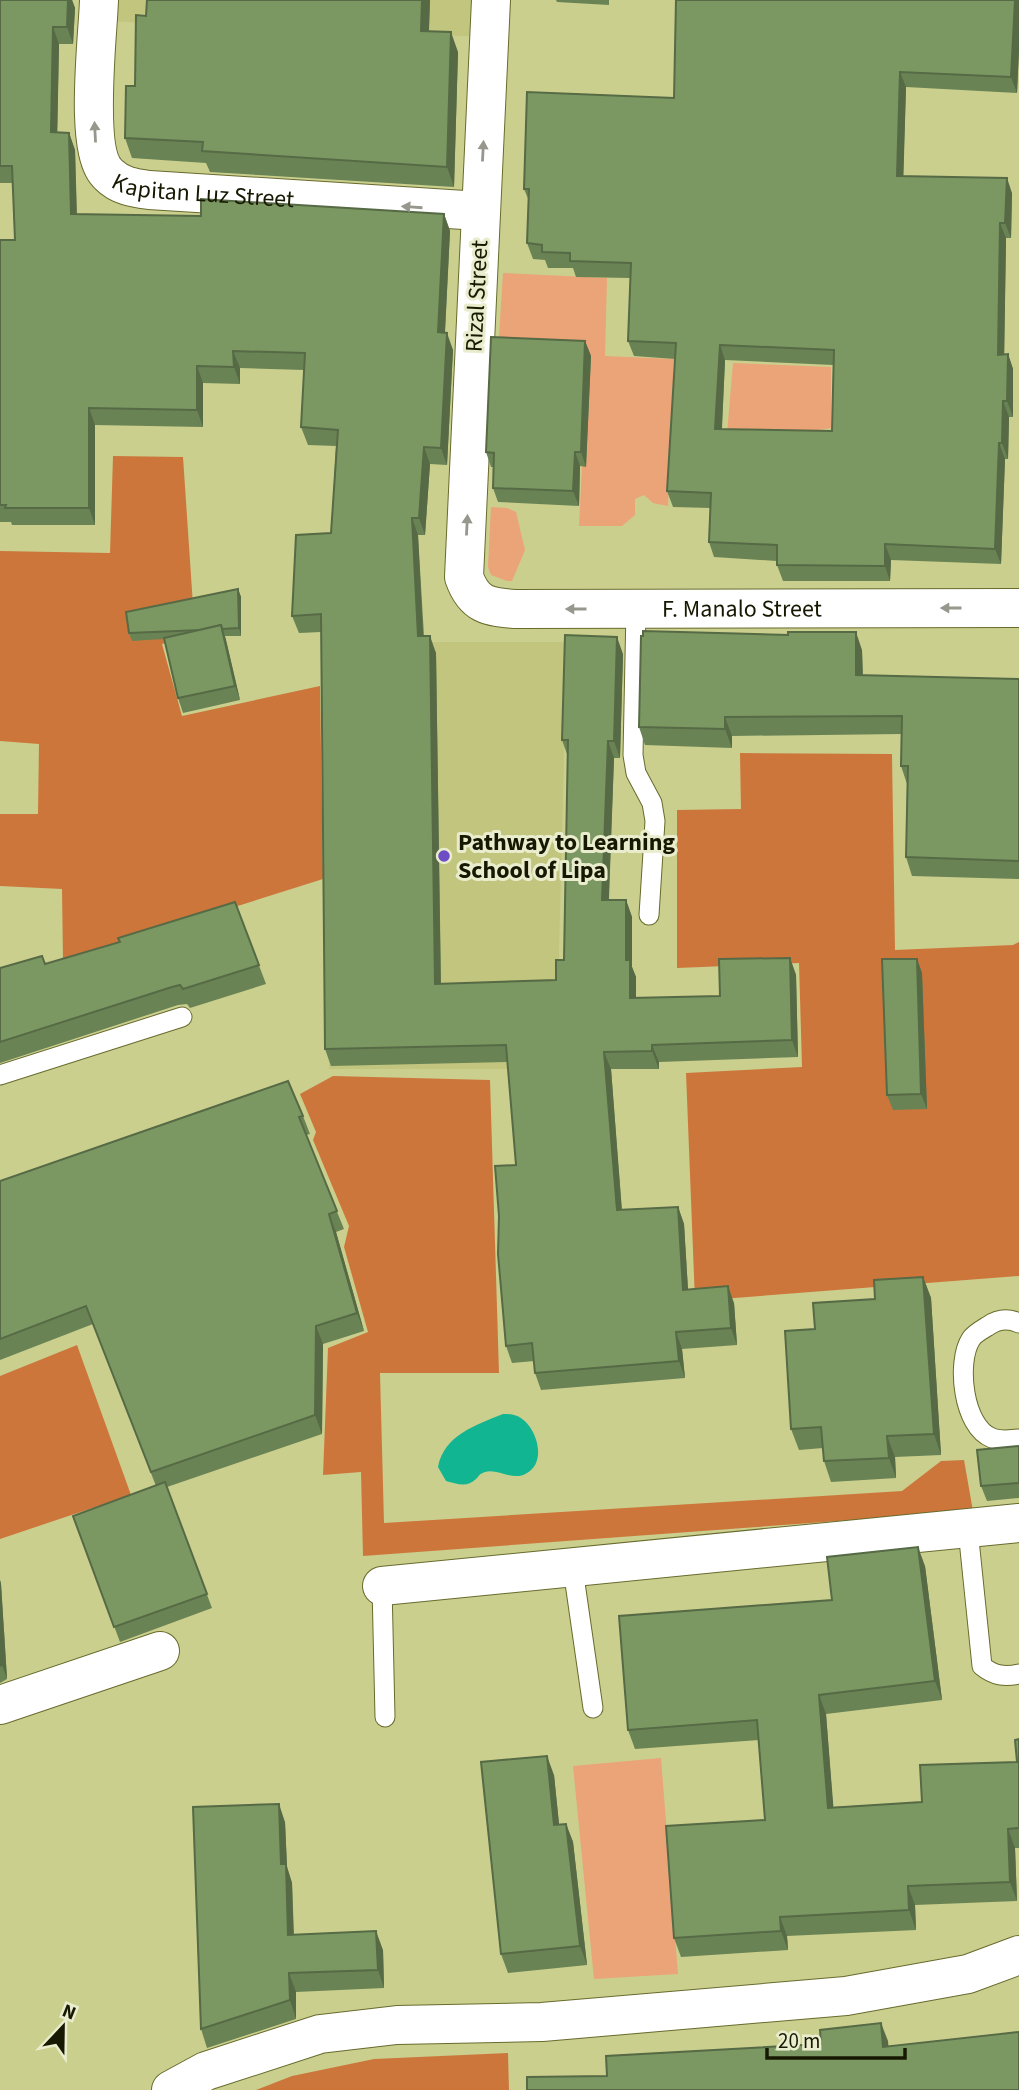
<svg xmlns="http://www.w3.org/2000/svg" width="1019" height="2090" font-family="'Source Sans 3',sans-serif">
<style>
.built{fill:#c1c57d}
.green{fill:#eba378}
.forest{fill:#cd763c}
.water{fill:#12b592}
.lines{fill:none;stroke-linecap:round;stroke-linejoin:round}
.lane-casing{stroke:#686b2d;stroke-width:21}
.street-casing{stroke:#686b2d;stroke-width:40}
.lane{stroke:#fff;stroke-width:19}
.street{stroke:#fff;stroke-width:38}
.wall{fill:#6a8354;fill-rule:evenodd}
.shaded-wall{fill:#566a45}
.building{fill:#7b9862;stroke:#566a45;stroke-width:2;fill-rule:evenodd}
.oneway{fill:#97978d}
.poi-dot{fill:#6e4cc5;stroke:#eaedcd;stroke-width:2.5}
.labels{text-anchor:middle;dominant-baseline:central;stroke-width:6;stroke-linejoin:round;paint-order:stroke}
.street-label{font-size:24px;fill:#171801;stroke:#eaedcd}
.poi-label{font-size:24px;font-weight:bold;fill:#171801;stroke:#eaedcd;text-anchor:start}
</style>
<rect width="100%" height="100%" fill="#cacf8e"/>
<g class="built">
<polygon points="104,0 487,0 485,37 103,21"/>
<polygon points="323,642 567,642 556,1069 329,1069"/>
</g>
<g class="green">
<polygon points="503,273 607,278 605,356 674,359 668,506 653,503 644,495 635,499 635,515 622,526 579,526 582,466 586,466 591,356 498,352"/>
<polygon points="733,363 831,367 831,428 813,431 804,437 726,446"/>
<polygon points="491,507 507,508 516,512 525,550 512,581 507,581 491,575 488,567"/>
<polygon points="661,1758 678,1974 594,1979 573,1766"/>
</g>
<g class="forest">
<polygon points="113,456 183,457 193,605 200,636 162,644 182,716 320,686 323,879 63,961 62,889 0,886 0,814 38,814 39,744 0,741 0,551 110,553"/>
<polygon points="740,753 892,754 895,950 1013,945 1019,942 1019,1276 695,1301 686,1073 802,1067 799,963 677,968 677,810 741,809"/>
<polygon points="333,1076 490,1080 499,1373 380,1373 384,1523 902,1491 941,1461 964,1460 973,1511 363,1556 361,1472 323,1475 328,1348 368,1332 344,1247 349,1226 313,1140 316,1132 300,1094"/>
<polygon points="77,1345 131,1495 0,1539 0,1376"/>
<polygon points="508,2053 509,2090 256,2090 292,2076 374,2059"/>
</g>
<path class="water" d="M503,1414C507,1414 510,1414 514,1415C535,1420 549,1461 527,1473C513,1482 498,1468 485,1472C479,1474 480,1475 476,1479C467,1488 457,1484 446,1481L438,1467C444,1435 476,1425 503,1414Z"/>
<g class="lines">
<g class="lane-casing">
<g id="lane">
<polyline points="636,610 633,755 636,773 652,803 655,821 649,915"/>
<polyline points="0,1075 182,1017"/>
<path d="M1019,1323C1008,1318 998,1319 988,1326C983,1329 974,1334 971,1339C956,1362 963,1427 992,1438C1000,1441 1010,1440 1019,1439"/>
<path d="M968,1530L982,1666C994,1676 1005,1677 1019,1674"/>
<polyline points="573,1569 593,1708"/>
<polyline points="382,1586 385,1717"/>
</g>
</g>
<g class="street-casing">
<g id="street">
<path id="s1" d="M99,0C98,36 83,153 109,175C120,186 134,188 149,190L480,211"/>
<path id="s2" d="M491,0L464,577C474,605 488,607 515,609L1019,608"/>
<polyline points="382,1586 1019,1523"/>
<polyline points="0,1705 160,1651"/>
<polyline points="171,2090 206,2071 320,2034 397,2025 542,2022 846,1996 968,1974 1019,1955"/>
</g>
</g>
<use href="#lane" class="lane"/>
<use href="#street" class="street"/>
</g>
<g class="wall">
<polygon points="0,0 72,0 75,8 73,44 59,44 57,132 69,133 75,150 77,214 201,216 444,214 450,231 445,333 453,350 447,465 430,464 425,535 418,535 424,636 436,653 441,984 556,980 564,960 568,757 562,740 623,654 620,758 614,758 609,900 626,900 632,917 632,967 636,977 636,998 720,996 790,958 796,975 798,1057 659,1062 659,1069 611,1069 622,1210 678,1207 684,1224 688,1289 734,1303 737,1345 682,1349 685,1378 541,1390 535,1373 534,1361 512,1363 506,1346 516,1165 507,1062 331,1066 325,1049 321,632 299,633 292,616 331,533 336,446 308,445 301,427 304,370 240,368 240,384 203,383 203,427 95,425 95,525 12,525 11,522 0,522 0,240 15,240 13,183 0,183"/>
<polygon points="147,0 430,0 429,31 458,52 454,187 210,172 206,163 132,158 125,138 146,16"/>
<polygon points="556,0 609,0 609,5 557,2"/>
<path d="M1019,0V50L1017,93L906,87L903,176L1012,193L1011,238H1006L1004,354H1008L1013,369V417H1009L1008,459H1005L1001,564L891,560L890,581H783L777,565V561L714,557L709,542L711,508L673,507L667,491L675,359L634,356L628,341L630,278L576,277L573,268H548L545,260L533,259L527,243L529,201L524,189L674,98ZM725,360L833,365L832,431L722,429Z"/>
<polygon points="585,341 591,356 586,467 580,466 579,506 498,502 493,488 494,467 491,467 486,452"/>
<polygon points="238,589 241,597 241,636 225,636 240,700 183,713 178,698 164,639 132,641 129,633"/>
<polygon points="862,650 863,675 1019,679 1019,879 912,876 906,857 907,784 901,766 901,734 732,736 732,748 645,745 639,727"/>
<polygon points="235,902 266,984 190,1008 187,1004 178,1005 0,1063 0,968 45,964 120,942"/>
<polygon points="917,959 922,973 927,1109 893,1110 887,1095"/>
<polygon points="303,1116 310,1134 306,1135 344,1229 336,1232 364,1331 323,1344 322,1434 167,1487 212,1608 120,1642 73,1516 156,1486 93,1324 0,1360 0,1181"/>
<polygon points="923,1277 931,1298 941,1455 895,1457 896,1478 831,1482 824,1461 823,1448 799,1450 791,1429 815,1329 875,1299"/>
<polygon points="1019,1446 1019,1498 987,1501 981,1486"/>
<polygon points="925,1566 942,1700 826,1714 833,1807 922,1802 1017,1762 1019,1739 1019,1848 1015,1848 1017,1901 915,1905 916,1930 787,1936 788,1950 681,1957 674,1938 765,1820 759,1740 635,1749 628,1730 832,1600"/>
<polygon points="0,1580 1,1584 7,1679 0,1683"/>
<polygon points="554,1775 559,1824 566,1824 573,1842 587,1965 508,1973 501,1954"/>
<polygon points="285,1822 287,1867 292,1883 294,1934 383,1950 384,1988 296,1992 296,2019 207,2048 201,2029"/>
</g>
<g class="shaded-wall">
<polygon points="68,0 72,0 75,8 73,44 67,27"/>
<polygon points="422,0 430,0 428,51 421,31"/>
<polygon points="1015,0 1019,0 1019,50 1017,93 1011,77"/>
<polygon points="53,27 59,44 57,149 51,132"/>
<polygon points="451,32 458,52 454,187 447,167"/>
<polygon points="900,72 906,87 903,191 897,176"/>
<polygon points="69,133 75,150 77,231 71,214"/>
<polygon points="1007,178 1012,193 1011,238 1005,223"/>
<polygon points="444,214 450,231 444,349 438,332"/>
<polygon points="1000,223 1006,238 1004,370 998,355"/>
<polygon points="447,333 453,350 447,465 441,448"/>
<polygon points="585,341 591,356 586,467 581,452"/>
<polygon points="720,345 725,360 721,444 715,429"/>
<polygon points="233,351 240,368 240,384 234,367"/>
<polygon points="1008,354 1013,369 1013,417 1007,401"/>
<polygon points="197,366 203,383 203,427 197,410"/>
<polygon points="1003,401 1009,417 1008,459 1002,443"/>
<polygon points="89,408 95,425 95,525 89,508"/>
<polygon points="999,443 1005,459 1001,564 995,549"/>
<polygon points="424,447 430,464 425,535 419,518"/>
<polygon points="575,452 580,466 579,506 573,491"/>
<polygon points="412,518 418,535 424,654 418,636"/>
<polygon points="885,544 891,560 890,581 885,566"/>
<polygon points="238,589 241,597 241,636 239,628"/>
<polygon points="221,625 226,640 240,700 235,686"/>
<polygon points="856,632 862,650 863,693 856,675"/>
<polygon points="430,636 436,653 441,1001 435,984"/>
<polygon points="617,637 623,654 620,758 614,741"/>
<polygon points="725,717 732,736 732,748 725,729"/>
<polygon points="608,741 614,758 608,917 602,900"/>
<polygon points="626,900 632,917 632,967 636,977 636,1015 630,998 626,960"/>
<polygon points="790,958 796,975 798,1057 792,1040"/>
<polygon points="917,959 922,973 927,1109 921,1094"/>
<polygon points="652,1045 659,1062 659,1069 652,1051"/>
<polygon points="604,1052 611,1069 623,1227 617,1210"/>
<polygon points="678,1207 684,1224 689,1307 683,1290"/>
<polygon points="329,1214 336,1232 364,1331 357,1313"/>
<polygon points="923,1277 931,1298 941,1455 934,1434"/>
<polygon points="728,1286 734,1303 737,1345 731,1328"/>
<polygon points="316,1326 323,1344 322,1434 315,1415"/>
<polygon points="676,1332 682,1349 685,1378 679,1361"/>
<polygon points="887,1436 895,1457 896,1478 889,1458"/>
<polygon points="918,1547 925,1566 942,1700 935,1681"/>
<polygon points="0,1580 1,1584 7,1679 2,1665 0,1633"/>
<polygon points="819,1695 826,1714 835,1827 828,1808"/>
<polygon points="547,1756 554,1775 561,1843 554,1825"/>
<polygon points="279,1804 285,1822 287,1867 292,1883 294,1953 288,1935 281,1864"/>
<polygon points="566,1824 573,1842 587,1965 580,1946"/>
<polygon points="1008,1829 1015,1848 1017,1901 1010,1882"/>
<polygon points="908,1886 915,1905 916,1930 909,1910"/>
<polygon points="780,1917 787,1936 788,1950 781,1931"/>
<polygon points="376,1931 383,1950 384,1988 378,1970"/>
<polygon points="289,1973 296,1992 296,2019 290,2000"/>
<polygon points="881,2023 888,2041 890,2064 883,2047"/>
</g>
<g class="building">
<polygon points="0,0 68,0 67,27 53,27 51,132 69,133 71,214 201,216 201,199 444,214 438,332 447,333 441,448 424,447 419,518 412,518 418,636 430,636 435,984 556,980 556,960 564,960 568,740 562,740 565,635 617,637 614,741 608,741 602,900 626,900 626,960 630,960 630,998 720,996 719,959 790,958 792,1040 652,1045 652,1051 604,1052 617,1210 678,1207 683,1290 728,1286 731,1328 676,1332 679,1361 535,1373 532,1343 506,1346 498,1254 499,1216 495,1166 516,1165 506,1045 325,1049 321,614 292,616 296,535 331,533 338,430 301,427 305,353 233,351 234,367 197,366 197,410 89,408 89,508 5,508 6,505 0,505 0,240 15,240 12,166 0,166"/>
<polygon points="147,0 422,0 421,31 451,32 447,167 202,151 203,142 125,138 126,86 135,86 136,15 146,16"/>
<path d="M676,0H1015L1011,77L900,72L897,176L1007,178L1005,223H1000L998,355L1008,354L1007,401H1003L1002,443H999L995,549L885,544V566L777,565V545L709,542L711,493L667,491L676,343L628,341L631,263L570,261V253L542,252V245L527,243L529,189H524L527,92L674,98ZM720,345L834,350L832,431L715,429Z"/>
<polygon points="491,337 585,341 581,452 575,452 573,491 493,488 494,453 486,452"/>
<polygon points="238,589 239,628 222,629 221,625 201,630 129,633 126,612"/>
<polygon points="221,625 235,686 178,698 164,638"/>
<polygon points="643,631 788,635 788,632 856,632 856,675 1019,679 1019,861 906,857 908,766 901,766 902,716 725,717 725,729 639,727 641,636 643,636"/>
<polygon points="235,902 259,965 183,989 180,985 172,987 0,1042 0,968 42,956 45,964 120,942 118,938"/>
<polygon points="882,959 917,959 921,1094 887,1095"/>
<polygon points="288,1081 303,1116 299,1117 337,1211 329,1214 357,1313 316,1326 315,1415 151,1472 86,1306 0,1339 0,1181"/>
<polygon points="923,1277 934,1434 887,1436 889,1458 824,1461 821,1427 791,1429 785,1331 815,1329 813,1303 875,1299 874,1280"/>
<polygon points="1019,1446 1019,1483 981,1486 977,1450"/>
<polygon points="165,1482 207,1594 114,1627 73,1516"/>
<polygon points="918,1547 935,1681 819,1695 828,1808 922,1802 920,1765 1017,1762 1015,1740 1019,1739 1019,1828 1008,1829 1010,1882 908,1886 909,1910 780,1917 781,1931 674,1938 666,1826 765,1820 757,1720 628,1730 619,1616 832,1600 827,1557"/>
<polygon points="0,1633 2,1665 0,1666"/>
<polygon points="547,1756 554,1825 566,1824 580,1946 501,1954 481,1762"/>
<polygon points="279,1804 281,1864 286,1864 288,1935 376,1931 378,1970 289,1973 290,2000 201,2029 193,1807"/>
<polygon points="881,2023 883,2047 1019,2032 1019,2090 527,2090 527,2077 607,2076 606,2056 821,2044 820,2030"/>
</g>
<defs><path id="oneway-solid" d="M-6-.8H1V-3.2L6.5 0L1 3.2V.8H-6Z" transform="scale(1.75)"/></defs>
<g class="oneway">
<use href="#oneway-solid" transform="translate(95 132) rotate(-93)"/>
<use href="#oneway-solid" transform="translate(483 151) rotate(-87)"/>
<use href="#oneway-solid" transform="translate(412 207) rotate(-176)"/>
<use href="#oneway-solid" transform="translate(467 525) rotate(-87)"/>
<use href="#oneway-solid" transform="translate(951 608) rotate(180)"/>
<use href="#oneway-solid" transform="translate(576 609) rotate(-180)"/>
</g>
<circle class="poi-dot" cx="444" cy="856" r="7"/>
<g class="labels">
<g class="street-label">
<text stroke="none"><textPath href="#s1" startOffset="276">Kapitan Luz Street</textPath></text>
<text transform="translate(477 296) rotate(-87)">Rizal Street</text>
<text stroke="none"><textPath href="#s2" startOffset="870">F. Manalo Street</textPath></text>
</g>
<g class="poi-label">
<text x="458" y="842">Pathway to Learning<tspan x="458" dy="28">School of Lipa</tspan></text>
</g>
</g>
<g transform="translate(63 2027) rotate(22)" stroke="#eaedcd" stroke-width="5" paint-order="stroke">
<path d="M0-5L12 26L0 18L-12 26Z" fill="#171801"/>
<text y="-10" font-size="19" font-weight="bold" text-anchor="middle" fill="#171801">N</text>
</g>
<path d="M767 2048v10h138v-10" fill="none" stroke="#171801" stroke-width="3.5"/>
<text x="778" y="2048" font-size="21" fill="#171801" stroke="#eaedcd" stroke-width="5" paint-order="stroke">20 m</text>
</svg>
